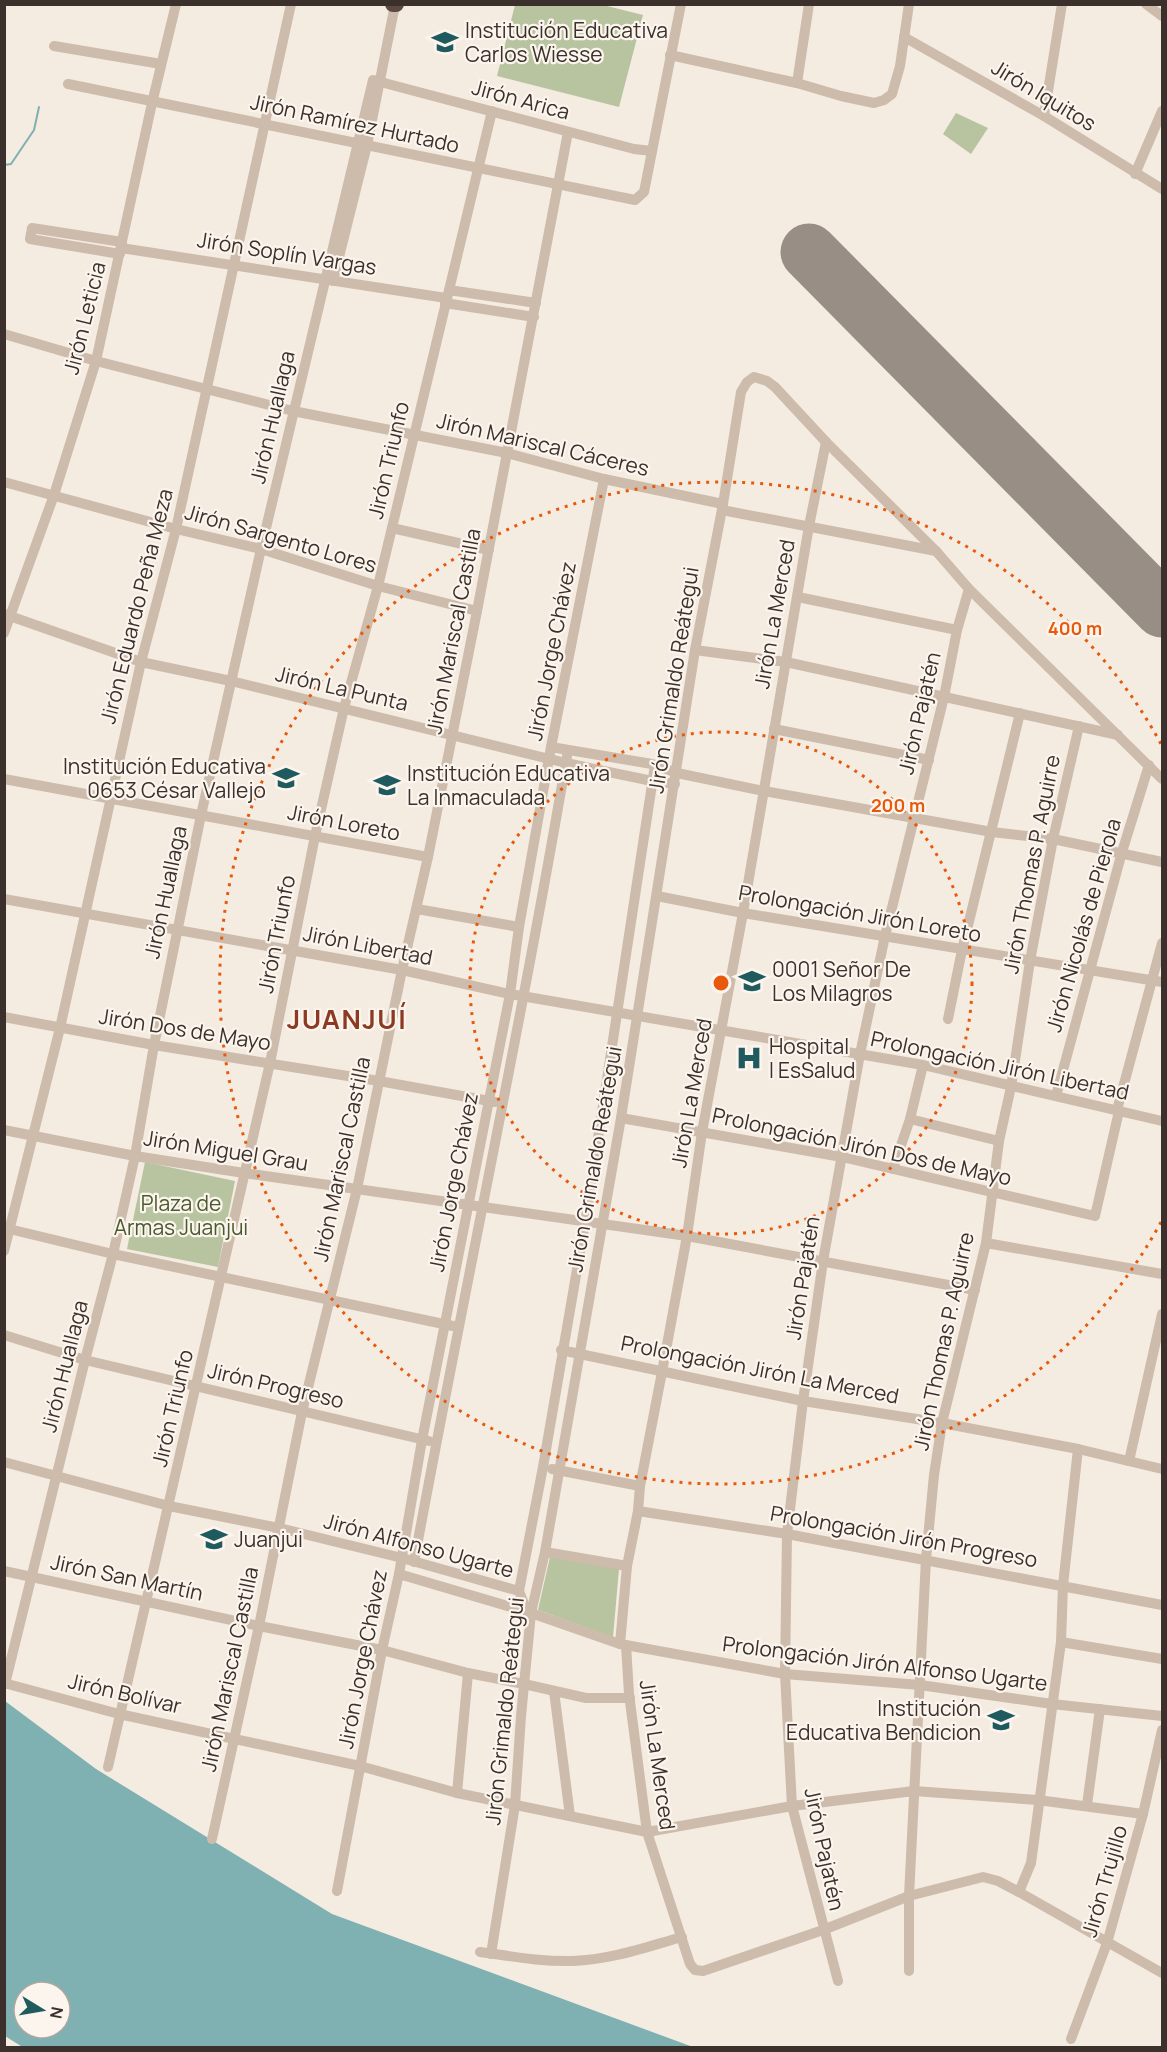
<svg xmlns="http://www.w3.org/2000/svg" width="1167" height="2052" font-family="Manrope,sans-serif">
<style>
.green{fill:#b8c4a0}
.water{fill:#7fb0b2;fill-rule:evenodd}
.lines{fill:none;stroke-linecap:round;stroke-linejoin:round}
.stream{stroke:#7fb0b2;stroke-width:2}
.runway{stroke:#988e86;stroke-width:57}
.minor{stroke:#cdbbac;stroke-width:10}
.highway{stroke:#5c4a42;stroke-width:16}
.ring{fill:none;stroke:#e8590c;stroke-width:3;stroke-dasharray:3 6}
.labels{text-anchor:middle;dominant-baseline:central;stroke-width:4.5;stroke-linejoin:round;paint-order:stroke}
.poi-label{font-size:21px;fill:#3b302b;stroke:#fbf5ee;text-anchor:start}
.street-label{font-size:21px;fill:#3b302b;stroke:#fbf5ee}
.park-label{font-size:21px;fill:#4a5a2e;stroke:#fbf5ee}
.district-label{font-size:27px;font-weight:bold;letter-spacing:1.5px;fill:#8c3b22;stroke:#fbf5ee}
.centre{fill:#e8590c;stroke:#fbf5ee;stroke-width:3}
.ring-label{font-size:18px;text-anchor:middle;font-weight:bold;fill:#e8590c;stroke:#fbf5ee;stroke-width:4.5;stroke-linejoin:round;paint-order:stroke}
</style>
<rect width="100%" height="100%" fill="#f4ebe1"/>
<g class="green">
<polygon points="515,5 603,5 643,15 619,107 497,76"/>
<polygon points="956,113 988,128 971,154 943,134"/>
<polygon points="145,1162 235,1181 218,1267 127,1249"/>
<polygon points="550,1557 619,1569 613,1637 538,1610"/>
</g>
<path class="water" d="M5,1701L96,1769L332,1914L693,2047L24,2048L5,2036ZM24,1992H60V2028H24Z"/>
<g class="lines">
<polyline class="stream" points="4,165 11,164 34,130 39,107"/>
<polyline class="runway" points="809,252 1162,609"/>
<g class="minor">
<polyline points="1146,4 1162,16"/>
<polyline points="904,37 1044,116 1162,189"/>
<polyline points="54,46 161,64"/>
<polyline points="670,55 797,83 841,96 874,103 884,100 892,94 900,66 909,4"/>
<polyline points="797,83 809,4"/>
<polyline points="68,84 635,200 644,192 681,4"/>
<polyline points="1044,116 1062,4"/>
<polyline points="1135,174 1162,111"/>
<polyline points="121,248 446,298"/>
<polyline points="120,254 30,239 32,228 122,242"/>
<polyline points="333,281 367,145 395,5"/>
<polyline points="449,290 536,303"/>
<polyline points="445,303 534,317"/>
<polyline points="4,334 96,361 293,411 507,453 604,479 723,504"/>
<polyline points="4,482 176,529 261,549 378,586 477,611"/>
<polyline points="722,510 936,551"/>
<polyline points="392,528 489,550"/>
<polyline points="798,597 957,630"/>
<polyline points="4,614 141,662 231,681 566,763 652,781 675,784"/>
<polyline points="4,633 54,495 96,361 152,103 176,4"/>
<polyline points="695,650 786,662 1118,735"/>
<polyline points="774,729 929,760"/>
<polyline points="551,747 652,764 677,773 764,791 992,832 1053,839 1162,862"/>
<polyline points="4,779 428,857"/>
<polyline points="657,896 743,913 1162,982"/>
<polyline points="4,899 402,970 510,994 923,1065 1162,1121"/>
<polyline points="417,909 519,927"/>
<polyline points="4,1017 154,1045 379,1081 495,1102"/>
<polyline points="948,1019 962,950 1020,713"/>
<polyline points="1056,1096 1122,852 1149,765"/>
<polyline points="1117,1110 1162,943"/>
<polyline points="621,1118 842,1157 1095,1216 1119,1111"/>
<polyline points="910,1119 999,1141"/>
<polyline points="4,1130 135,1156 244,1173 687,1236 975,1290"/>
<polyline points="893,1169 910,1119 923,1065"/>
<polyline points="5,1228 113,1254 453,1326"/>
<polyline points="986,1243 1162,1274"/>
<polyline points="4,1251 60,1028 141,662 176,529 291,4"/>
<polyline points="4,1335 85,1360 429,1441"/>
<polyline points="561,1350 803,1401 942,1423 1078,1449 1162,1469"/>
<polyline points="1129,1461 1162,1314"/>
<polyline points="4,1462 169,1506 279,1528 402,1558 519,1591"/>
<polyline points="552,1469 640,1486"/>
<polyline points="638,1511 787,1534 1162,1605"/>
<polyline points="545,1552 627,1566"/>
<path d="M414,1562C464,1291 522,1021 568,750"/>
<polyline points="4,1571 259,1626 382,1650 468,1673 524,1684 586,1698 630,1698"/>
<polyline points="399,1574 531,1613 620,1644 785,1674 920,1685 1052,1704 1162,1716"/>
<polyline points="531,1613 526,1609 519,1591 543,1467 585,1223 655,765"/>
<polyline points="1061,1642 1162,1659"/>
<polyline points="620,1644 627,1566 638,1511 640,1486 662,1372 687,1236 702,1132 743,913 809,526 826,442"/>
<polyline points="626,1645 629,1694 647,1832 690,1964 695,1970 703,1971 823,1930 909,1896 983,1877 998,1881 1019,1892 1162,1973"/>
<polyline points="4,1683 119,1714 360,1766 457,1793 647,1832 792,1806 914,1791 1038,1800 1143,1814"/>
<polyline points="5,1684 85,1360 113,1254 135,1156 154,1045 201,815 261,549 373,80 634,149 652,151"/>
<polyline points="554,1691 570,1816"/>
<polyline points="108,1767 270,1063 315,836 344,708 378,586 492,111"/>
<polyline points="457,1793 468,1673"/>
<polyline points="1087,1805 1100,1709"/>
<polyline points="212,1839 259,1626 302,1412 357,1189 402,970 428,857 477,611 568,132"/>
<polyline points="337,1891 382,1650 399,1574 422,1440 510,994 519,927 551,747 604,479"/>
<polyline points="1019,1892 1031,1863 1061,1642 1063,1585 1078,1449"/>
<path d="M480,1952C510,1956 542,1962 573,1961C610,1960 646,1947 682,1937"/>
<polyline points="491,1954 515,1805 521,1716 531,1613 545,1552 621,1118 695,650 723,504 741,392 747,382 754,377 767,381 775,387 826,442 936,551 969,589 1162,779"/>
<polyline points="909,1971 909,1896 926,1559 934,1475 942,1423 986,1243 999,1141 1011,1087 1030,961 1053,839 1079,726"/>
<polyline points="838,1981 792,1806 785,1674 787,1534 803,1401 823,1261 860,1054 885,936 944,697 957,630 969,589"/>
<polyline points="1071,2039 1107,1943 1143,1814 1162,1730"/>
</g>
<polyline class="highway" points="393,4 396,4"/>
</g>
<g class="ring">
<circle cx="721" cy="983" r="251"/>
<path d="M1161 1222A501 501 0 1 1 1161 744"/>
</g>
<defs>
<g id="school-bare" transform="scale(2.07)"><path d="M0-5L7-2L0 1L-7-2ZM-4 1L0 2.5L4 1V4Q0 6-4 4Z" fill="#1f5a5e" stroke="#fbf5ee" stroke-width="2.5" paint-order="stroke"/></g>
<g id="hospital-bare" transform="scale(2.07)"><path d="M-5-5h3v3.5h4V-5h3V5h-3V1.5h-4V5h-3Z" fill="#1f5a5e" stroke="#fbf5ee" stroke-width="2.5" paint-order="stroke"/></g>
</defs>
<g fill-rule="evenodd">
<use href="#school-bare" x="445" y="42"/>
<use href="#school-bare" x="286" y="778"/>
<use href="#school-bare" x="387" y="785"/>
<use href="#school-bare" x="752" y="981"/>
<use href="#hospital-bare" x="749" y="1058"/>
<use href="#school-bare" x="214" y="1539"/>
<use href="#school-bare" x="1001" y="1720"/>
</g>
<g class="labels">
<g class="poi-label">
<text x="465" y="30">Institución Educativa<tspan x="465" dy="24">Carlos Wiesse</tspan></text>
<text x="266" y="766" text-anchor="end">Institución Educativa<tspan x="266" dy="24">0653 César Vallejo</tspan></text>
<text x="407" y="773">Institución Educativa<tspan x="407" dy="24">La Inmaculada</tspan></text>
<text x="772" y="969">0001 Señor De<tspan x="772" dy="24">Los Milagros</tspan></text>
<text x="769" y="1046">Hospital<tspan x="769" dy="24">I EsSalud</tspan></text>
<text x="234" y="1539">Juanjui</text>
<text x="981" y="1708" text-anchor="end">Institución<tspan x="981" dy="24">Educativa Bendicion</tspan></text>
</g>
<g class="street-label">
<text transform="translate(1044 95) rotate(31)">Jirón Iquitos</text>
<text transform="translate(521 99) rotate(15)">Jirón Arica</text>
<text transform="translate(355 123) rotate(12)">Jirón Ramírez Hurtado</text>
<text transform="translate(287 253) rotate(9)">Jirón Soplín Vargas</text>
<text transform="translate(84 318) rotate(-76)">Jirón Leticia</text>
<text transform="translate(272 417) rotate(-77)">Jirón Huallaga</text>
<text transform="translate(543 444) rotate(13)">Jirón Mariscal Cáceres</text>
<text transform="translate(388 460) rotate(-77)">Jirón Triunfo</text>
<text transform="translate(281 538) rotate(16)">Jirón Sargento Lores</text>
<text transform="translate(136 606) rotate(-76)">Jirón Eduardo Peña Meza</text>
<text transform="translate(774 614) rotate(-80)">Jirón La Merced</text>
<text transform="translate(453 631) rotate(-79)">Jirón Mariscal Castilla</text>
<text transform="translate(551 651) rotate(-79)">Jirón Jorge Chávez</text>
<text transform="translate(673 680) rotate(-81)">Jirón Grimaldo Reátegui</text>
<text transform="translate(342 688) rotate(13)">Jirón La Punta</text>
<text transform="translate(919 713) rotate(-77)">Jirón Pajatén</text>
<text transform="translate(344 822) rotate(11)">Jirón Loreto</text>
<text transform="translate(1031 864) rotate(-79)">Jirón Thomas P. Aguirre</text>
<text transform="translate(165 892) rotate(-78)">Jirón Huallaga</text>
<text transform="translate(860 913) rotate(10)">Prolongación Jirón Loreto</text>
<text transform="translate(1083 925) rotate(-74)">Jirón Nicolás de Pierola</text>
<text transform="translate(276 934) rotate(-79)">Jirón Triunfo</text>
<text transform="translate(368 945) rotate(11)">Jirón Libertad</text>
<text transform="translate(185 1029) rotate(9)">Jirón Dos de Mayo</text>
<text transform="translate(1000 1065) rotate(12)">Prolongación Jirón Libertad</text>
<text transform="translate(691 1093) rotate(-80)">Jirón La Merced</text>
<text transform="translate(862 1146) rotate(12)">Prolongación Jirón Dos de Mayo</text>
<text transform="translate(226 1150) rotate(9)">Jirón Miguel Grau</text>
<text transform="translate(341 1159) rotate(-78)">Jirón Mariscal Castilla</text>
<text transform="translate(594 1159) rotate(-80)">Jirón Grimaldo Reátegui</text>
<text transform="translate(453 1182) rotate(-79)">Jirón Jorge Chávez</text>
<text transform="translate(802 1278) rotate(-81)">Jirón Pajatén</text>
<text transform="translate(943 1341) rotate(-78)">Jirón Thomas P. Aguirre</text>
<text transform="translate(64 1366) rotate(-76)">Jirón Huallaga</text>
<text transform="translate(760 1369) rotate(11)">Prolongación Jirón La Merced</text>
<text transform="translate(276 1385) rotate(13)">Jirón Progreso</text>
<text transform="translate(172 1408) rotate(-77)">Jirón Triunfo</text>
<text transform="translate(904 1536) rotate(10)">Prolongación Jirón Progreso</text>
<text transform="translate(419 1545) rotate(15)">Jirón Alfonso Ugarte</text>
<text transform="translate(127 1577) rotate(12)">Jirón San Martín</text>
<text transform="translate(362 1659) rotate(-79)">Jirón Jorge Chávez</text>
<text transform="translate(885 1663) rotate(7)">Prolongación Jirón Alfonso Ugarte</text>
<text transform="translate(229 1669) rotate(-78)">Jirón Mariscal Castilla</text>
<text transform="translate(125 1693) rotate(13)">Jirón Bolívar</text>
<text transform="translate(504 1711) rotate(-84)">Jirón Grimaldo Reátegui</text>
<text transform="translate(658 1755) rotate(82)">Jirón La Merced</text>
<text transform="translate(825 1849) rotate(78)">Jirón Pajatén</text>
<text transform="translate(1104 1881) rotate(-74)">Jirón Trujillo</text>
</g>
<g class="park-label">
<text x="181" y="1203">Plaza de<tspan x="181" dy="24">Armas Juanjui</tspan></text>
</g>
<g class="district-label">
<text x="347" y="1018">JUANJUÍ</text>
</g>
</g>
<circle cx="721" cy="983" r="9" class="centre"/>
<g class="ring-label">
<text x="1075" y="635">400 m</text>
<text x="898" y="812">200 m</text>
</g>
<rect width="1167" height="2052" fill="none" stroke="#3b302b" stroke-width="12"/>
<g transform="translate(42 2010) rotate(101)"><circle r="28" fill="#fbf5ee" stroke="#aea6a0" stroke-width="1.5"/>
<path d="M0-4.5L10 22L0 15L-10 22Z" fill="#1f5a5e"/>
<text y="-9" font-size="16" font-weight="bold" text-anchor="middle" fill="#3b302b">N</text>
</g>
</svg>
